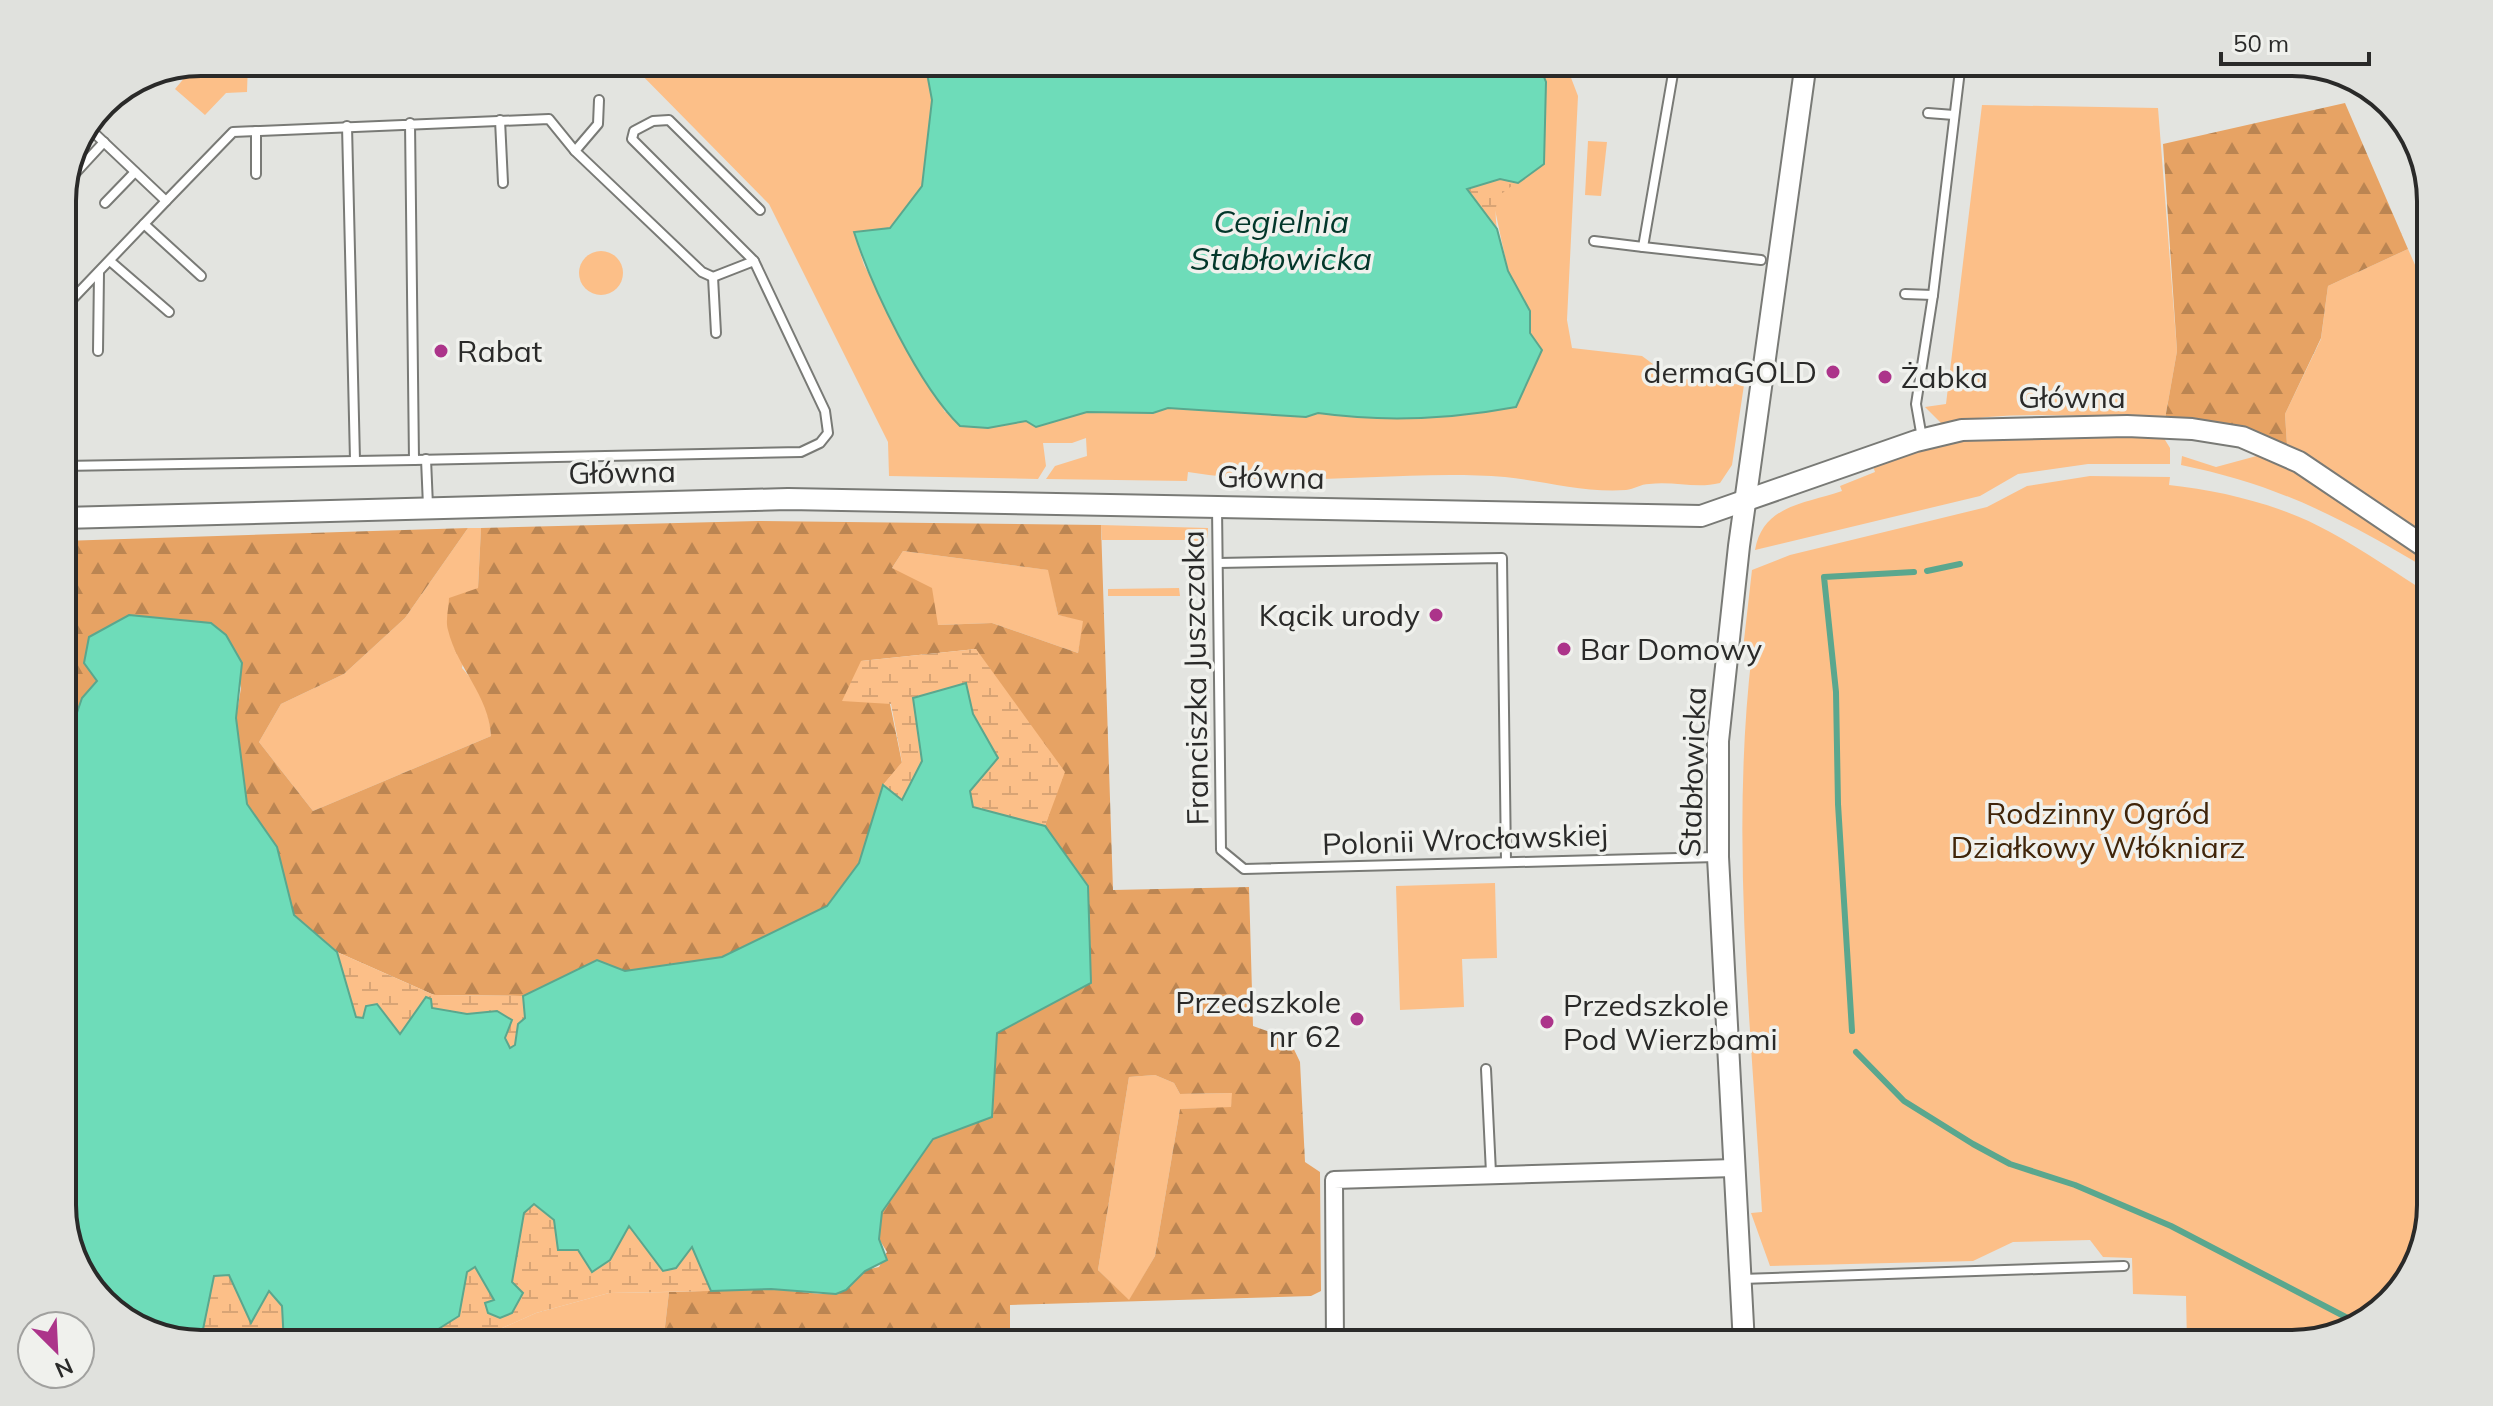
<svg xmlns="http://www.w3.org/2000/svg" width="2493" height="1406" font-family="Mulish,sans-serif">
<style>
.green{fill:#fcbf88}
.forest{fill:url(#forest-firs);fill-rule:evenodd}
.wetland{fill:url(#wetland-marsh)}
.water{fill:#6edcb9;stroke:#5aa78e;stroke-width:2}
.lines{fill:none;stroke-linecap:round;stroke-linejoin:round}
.stream{stroke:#5aa78e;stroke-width:6}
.service-casing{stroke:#797a76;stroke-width:12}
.minor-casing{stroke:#797a76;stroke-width:20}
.tertiary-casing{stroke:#797a76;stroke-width:24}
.service{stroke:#fff;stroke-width:8}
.minor{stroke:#fff;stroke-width:16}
.tertiary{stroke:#fff;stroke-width:20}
.poi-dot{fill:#ac348a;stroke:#f0f1ed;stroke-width:3}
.labels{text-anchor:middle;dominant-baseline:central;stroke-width:7;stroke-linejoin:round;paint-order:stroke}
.poi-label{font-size:30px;fill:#2a2a29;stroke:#f0f1ed;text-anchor:start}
.street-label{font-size:30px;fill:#2a2a29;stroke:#f0f1ed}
.park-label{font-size:30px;fill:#402509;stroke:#f0f1ed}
.water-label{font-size:32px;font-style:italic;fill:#03372a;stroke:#f0f1ed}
.rim{fill:none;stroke:#2a2a29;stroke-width:4}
</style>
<defs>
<pattern id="forest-firs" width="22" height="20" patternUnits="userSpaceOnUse" patternTransform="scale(2)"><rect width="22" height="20" fill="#e7a364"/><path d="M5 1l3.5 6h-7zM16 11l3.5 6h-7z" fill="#bb8552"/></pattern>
<pattern id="wetland-marsh" width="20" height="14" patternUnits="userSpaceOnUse" patternTransform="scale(2)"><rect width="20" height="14" fill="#fcbf88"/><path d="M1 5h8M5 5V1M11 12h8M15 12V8" fill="none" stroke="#d8a475"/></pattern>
</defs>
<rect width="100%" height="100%" fill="#e3e4e0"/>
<g class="green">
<polygon points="248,62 247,92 226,93 205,115 175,89 197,63"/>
<path d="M629,62H910L927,68L932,100L922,186L890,228L854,233L864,265L945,412L1026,421L1036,427L1087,412L1153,413L1168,408L1306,417L1318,413C1383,422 1452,419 1516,407L1541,350L1530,333V311L1508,271L1494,205L1502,191L1544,164L1546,82L1538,62H1565L1578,96L1567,320L1572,348L1642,356L1672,378L1744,385L1732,465L1720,483C1696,489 1675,481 1649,484C1641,484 1634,489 1626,490C1585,493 1545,481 1505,477C1400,469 1292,490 1188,472L1187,481L1046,479L1055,466L1087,456L1086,438L1072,443H1043L1046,466L1038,479L889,476L888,442L769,204Z"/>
<path d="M1982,105L2158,108L2177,351L2165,419C2092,418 2013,408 1942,424L1925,407L1946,404Z"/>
<polygon points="1588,141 1607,142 1601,196 1585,195"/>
<polygon points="2408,249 2431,301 2429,539 2287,445 2285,414 2321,339 2328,286"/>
<circle cx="601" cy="273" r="22"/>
<path d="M2162,435L2170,448V464H2088L2018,474L1980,496L1755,550C1763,505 1804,504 1842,491L1840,486L1875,472L1873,466L1921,447L1958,438Z"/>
<path d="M2264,454L2288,464L2431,559V571C2345,520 2280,485 2181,465L2182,456L2216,467Z"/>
<path d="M2090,476L2170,477L2169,485C2223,491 2282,505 2330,532C2365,551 2397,574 2431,595V1205L2413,1274L2362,1325L2331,1334H2308V1340L2292,1344H2187L2186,1296L2133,1294L2132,1258L2103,1257L2090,1240L2013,1242L1973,1261L1770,1266L1751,1213L1762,1212C1751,1026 1730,838 1752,652L1743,649L1752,570L1790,555L1987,507L2027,486Z"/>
<polygon points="1101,525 1208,528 1206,550 1192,553 1192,540 1102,540"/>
<path d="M468,528H481L478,588L462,668C479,687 490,711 491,736L313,811L259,742L281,704L344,674L405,618Z"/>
<polygon points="903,551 1049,570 1058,615 1084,620 1078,653 992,623 938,625 892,568"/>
<polygon points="1179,588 1180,596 1108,596 1108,589"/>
<polygon points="1495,883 1497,958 1462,959 1464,1007 1400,1010 1396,886"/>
<polygon points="1155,1075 1174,1083 1180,1094 1233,1093 1231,1108 1180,1109 1155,1256 1129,1301 1098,1270 1129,1077"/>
<polygon points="669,1292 663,1344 466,1344 536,1313 609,1293"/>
</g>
<g class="forest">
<polygon points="2345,103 2408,249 2328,286 2321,338 2285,414 2287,445 2261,435 2165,419 2177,351 2163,144"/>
<path d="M758,521L1101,525L1113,890L1249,887L1253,1026L1289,1039L1300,1062L1305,1162L1320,1172L1321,1291L1311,1296L1010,1305V1344H663L669,1292L771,1289L821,1294L846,1290L865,1270L879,1267L887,1252L879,1239L882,1212L933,1139L992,1117L997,1033L1090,983L1088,886L1045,826L1050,810L976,649L861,661L890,704L902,763L883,785L859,863L827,906L722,957L625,971L597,960L523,996L434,995L337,952L294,915L277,847L247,804L236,718L241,688L238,675L98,681L82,698L67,743L62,742V541L468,528L405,618L344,674L281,704L259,742L313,811L491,736C489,695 457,668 448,630C445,620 449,608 449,598L478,588L481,528ZM903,551L1048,570L1058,615L1083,621L1078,653L992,623L938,625L932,588L892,568ZM1155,1075L1174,1083L1180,1094L1232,1093L1231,1107L1180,1109L1155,1256L1129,1300L1098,1270L1129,1077Z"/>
</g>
<g class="wetland">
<path d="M1500,179L1518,183C1495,194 1494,204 1497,229L1466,189Z"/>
<polygon points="976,649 1065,772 1045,826 973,808 970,791 998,758 973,714 966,683 913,698 922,761 902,800 883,785 902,762 891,704 842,701 861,661"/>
<polygon points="337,952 434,995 523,996 525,1018 518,1025 515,1045 510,1049 497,1011 467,1014 432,1008 431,999 400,1034 356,1017"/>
<polygon points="534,1204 554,1220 578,1250 610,1260 629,1226 676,1268 692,1246 711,1291 609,1293 536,1313 466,1344 431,1344 432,1333 459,1316 467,1272 475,1267 495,1300 488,1313 512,1282 524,1212"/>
<polygon points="214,1275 230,1275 251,1322 269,1290 283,1306 284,1344 200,1344"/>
</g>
<g class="water">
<path d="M910,62H1538L1546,82L1544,164L1518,183L1500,179L1467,189L1497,229L1508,271L1530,311V333L1542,350L1516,407C1452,419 1383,422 1318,413L1306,417L1168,408L1153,413L1087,412L1036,427L1026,421L988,428L960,426C919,386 872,288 854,232L890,228L922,186L932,100L926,68Z"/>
<polygon points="129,615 211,623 226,635 242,663 236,718 247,804 277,847 294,915 337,952 356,1017 363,1018 366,1006 377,1004 400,1034 426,997 431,999 432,1008 467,1014 497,1011 512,1020 505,1038 510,1048 515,1045 518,1024 525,1018 523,996 597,960 625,971 722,957 827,906 859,863 883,785 902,800 922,761 913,698 966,683 973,714 998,758 970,791 973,807 1045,826 1088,886 1091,983 997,1033 992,1117 933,1139 882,1212 879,1239 887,1260 865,1271 846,1290 836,1294 771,1289 711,1291 692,1247 676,1268 663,1271 629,1226 610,1260 592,1272 578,1250 558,1250 554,1220 534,1204 524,1213 512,1282 523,1293 512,1313 500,1318 488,1313 485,1303 494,1300 475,1267 467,1272 459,1316 432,1333 431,1344 284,1344 282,1306 269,1291 251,1323 229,1275 214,1276 200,1344 132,1326 81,1275 62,1213 62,742 67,742 82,698 97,681 84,663 89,637"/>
</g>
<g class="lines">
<g class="stream">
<polyline points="1927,571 1960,564"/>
<polyline points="1852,1031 1838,804 1836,692 1824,577 1914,572"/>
<polyline points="1856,1052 1904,1101 1973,1144 2010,1164 2075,1185 2171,1226 2361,1325"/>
</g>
<g class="service-casing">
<g id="service">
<polyline points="1675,62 1643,247 1761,260"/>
<polyline points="1928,113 1954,115"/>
<polyline points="500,120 503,183"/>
<polyline points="347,126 355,460"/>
<polyline points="256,131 256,174"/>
<polyline points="575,151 598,124 599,100"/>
<polyline points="68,181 104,142"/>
<polyline points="166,201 233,132 549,119 575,151 702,272 713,277 754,261 825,411 828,433 820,443 801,452 414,460 410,123"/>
<polyline points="105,203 135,172"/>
<polyline points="144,224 201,276"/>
<polyline points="1594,241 1643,247"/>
<polyline points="110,261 169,312"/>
<polyline points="754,261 632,139 634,131 653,121 669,120 760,210"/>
<polyline points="713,277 716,333"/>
<polyline points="1905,294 1933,295"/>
<polyline points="62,310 166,201 91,130"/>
<polyline points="98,351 99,273"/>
<polyline points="1922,438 1916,404 1933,295 1961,62"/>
<polyline points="426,459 428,506"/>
<polyline points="62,466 414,460"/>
<polyline points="1217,507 1221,850 1244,869 1717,857"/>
<polyline points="1218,563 1502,558 1506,862"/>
<polyline points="1486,1069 1491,1173"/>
<polyline points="1741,1279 2124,1266"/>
</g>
</g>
<g class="minor-casing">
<polyline id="minor" points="1335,1344 1334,1180 1734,1168"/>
</g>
<g class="tertiary-casing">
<g id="tertiary">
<polyline points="62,518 788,499 1701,516 1916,441 1962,430 2127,426 2192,429 2242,437 2299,462 2431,551"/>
<polyline points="1744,1344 1718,857 1718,741 1739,546 1806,62"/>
</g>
</g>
<use href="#service" class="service"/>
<use href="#minor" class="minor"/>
<use href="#tertiary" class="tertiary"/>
</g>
<g class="poi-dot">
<circle cx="441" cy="351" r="8"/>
<circle cx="1833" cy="372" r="8"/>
<circle cx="1885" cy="377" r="8"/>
<circle cx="1436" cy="615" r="8"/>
<circle cx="1564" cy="649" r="8"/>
<circle cx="1357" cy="1019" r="8"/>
<circle cx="1547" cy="1022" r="8"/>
</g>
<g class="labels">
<g class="poi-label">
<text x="457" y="351">Rabat</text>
<text x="1817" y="372" text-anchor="end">dermaGOLD</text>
<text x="1901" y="377">Żabka</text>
<text x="1420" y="615" text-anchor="end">Kącik urody</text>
<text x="1580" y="649">Bar Domowy</text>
<text x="1341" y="1002" text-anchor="end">Przedszkole<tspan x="1341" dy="34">nr 62</tspan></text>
<text x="1563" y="1005">Przedszkole<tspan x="1563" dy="34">Pod Wierzbami</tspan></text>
</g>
<g class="street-label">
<text x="2072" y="397">Główna</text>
<text transform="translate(622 472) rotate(-1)">Główna</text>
<text transform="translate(1271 477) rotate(1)">Główna</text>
<text transform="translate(1195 678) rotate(-91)">Franciszka Juszczaka</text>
<text transform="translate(1692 772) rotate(-88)">Stabłowicka</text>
<text transform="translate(1465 839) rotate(-2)">Polonii Wrocławskiej</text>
</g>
<g class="park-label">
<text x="2098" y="813">Rodzinny Ogród<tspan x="2098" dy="34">Działkowy Włókniarz</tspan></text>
</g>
<g class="water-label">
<text x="1281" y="221">Cegielnia<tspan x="1281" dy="37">Stabłowicka</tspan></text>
</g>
</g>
<path d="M0 0H2493V1406H0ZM201 76H2292A125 125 0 0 1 2417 201V1205A125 125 0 0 1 2292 1330H201A125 125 0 0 1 76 1205V201A125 125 0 0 1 201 76Z" fill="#e0e1dd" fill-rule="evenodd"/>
<path class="rim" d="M201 76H2292A125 125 0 0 1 2417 201V1205A125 125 0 0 1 2292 1330H201A125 125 0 0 1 76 1205V201A125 125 0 0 1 201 76Z"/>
<g transform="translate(56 1350) rotate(156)"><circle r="38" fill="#f0f1ed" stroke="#a1a19f" stroke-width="2"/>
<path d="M0-6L14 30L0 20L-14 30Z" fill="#ac348a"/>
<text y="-12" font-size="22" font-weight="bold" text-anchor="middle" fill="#2a2a29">N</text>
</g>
<path d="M2221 52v12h148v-12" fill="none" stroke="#2a2a29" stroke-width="4"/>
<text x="2233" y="52" font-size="24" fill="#2a2a29" stroke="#f0f1ed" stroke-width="6" paint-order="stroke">50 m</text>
</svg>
